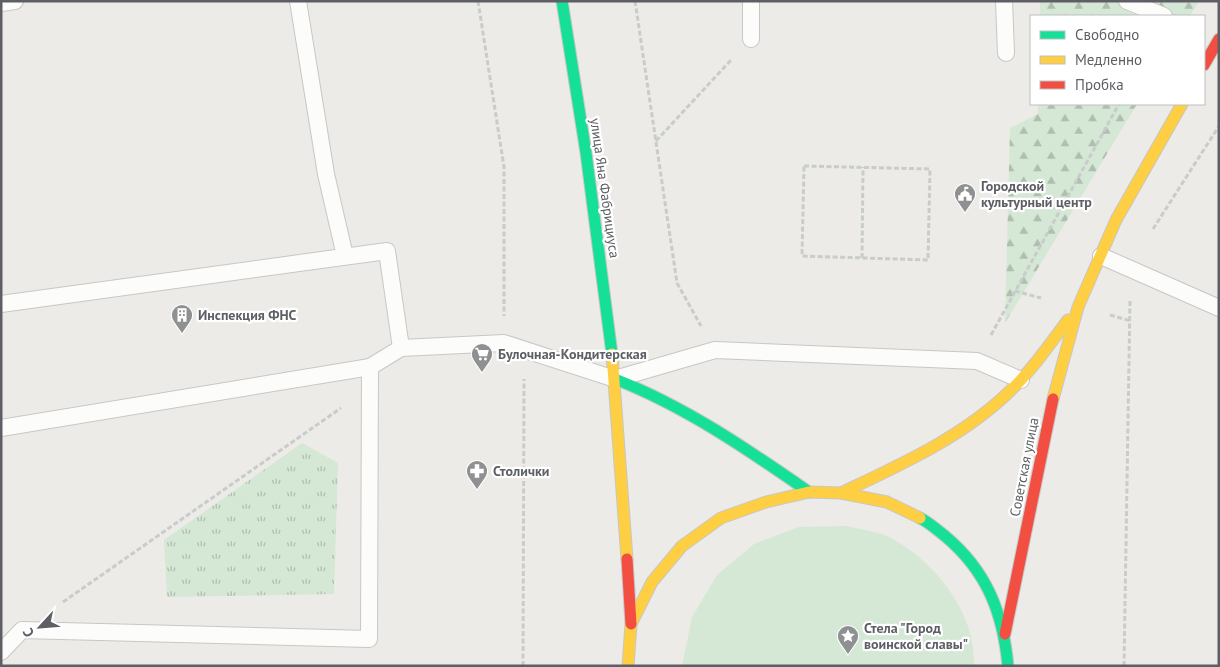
<svg xmlns="http://www.w3.org/2000/svg" width="1220" height="667" font-family="'PT Sans',sans-serif">
<style>
.grass{fill:#d5e7d5}
.forest{fill:url(#forest-firs)}
.park{fill:url(#park-tufts)}
.lines{fill:none;stroke-linecap:round;stroke-linejoin:round}
.lane-casing{stroke:#c8c7c8;stroke-width:18}
.fast-casing{stroke:#c7c7c8;stroke-width:13}
.slow-casing{stroke:#c7c7c8;stroke-width:13}
.jam-casing{stroke:#c7c7c8;stroke-width:13}
.path{stroke:#c8ccca;stroke-width:3;stroke-dasharray:5 2.5;stroke-linecap:butt}
.lane{stroke:#fcfcfb;stroke-width:16}
.fast{stroke:#16e098;stroke-width:11}
.slow{stroke:#ffcf43;stroke-width:11}
.jam{stroke:#f24e42;stroke-width:11}
.labels{text-anchor:middle;dominant-baseline:central;stroke-width:4.5;stroke-linejoin:round;paint-order:stroke}
.poi-label{font-size:14px;font-weight:bold;fill:#5d5f64;stroke:#fff;text-anchor:start}
.street-label{font-size:14px;fill:#5d5f64;stroke:#fff}
</style>
<defs>
<pattern id="forest-firs" width="22" height="20" patternUnits="userSpaceOnUse" patternTransform="scale(1.25)"><rect width="22" height="20" fill="#d5e7d5"/><path d="M5 1l3.5 6h-7zM16 11l3.5 6h-7z" fill="#b0beb0"/></pattern>
<pattern id="park-tufts" width="24" height="20" patternUnits="userSpaceOnUse" patternTransform="scale(1.25)"><rect width="24" height="20" fill="#d5e7d5"/><path d="M3 7l-1-3M5 7V3M7 7l1-3M15 17l-1-3M17 17v-4M19 17l1-3" fill="none" stroke="#b0beb0"/></pattern>
</defs>
<rect width="100%" height="100%" fill="#ecebe7"/>
<path class="grass" d="M847,526C862,530 882,532 895,540C938,566 976,614 974,666H682L692,617L717,575L754,544L799,527Z"/>
<g class="forest">
<polygon points="1040,1 1199,1 1190,16 1040,16"/>
<polygon points="1038,104 1137,104 1005,323 1010,128 1038,114"/>
</g>
<polygon class="park" points="302,443 338,463 334,594 167,597 164,540"/>
<g class="lines">
<g class="lane-casing">
<g id="lane">
<polyline points="298,1 326,174 345,256"/>
<polyline points="751,1 751,39"/>
<polyline points="1004,1 1006,53"/>
<polyline points="1127,1 1164,16"/>
<polyline points="1,3 15,1"/>
<polyline points="1101,256 1219,308"/>
<polyline points="1,304 387,251 401,348 504,343 615,379 715,350 977,361 1021,380"/>
<polyline points="1,428 370,367"/>
<polyline points="1,652 22,630 369,639 370,367 401,348"/>
</g>
</g>
<g class="fast-casing">
<g id="fast">
<polyline points="562,1 586,153 612,354"/>
<path d="M615,379C686,407 747,449 809,492"/>
<path d="M920,518C930,523 937,530 945,536C987,571 1003,613 1008,666"/>
</g>
</g>
<g class="slow-casing">
<g id="slow">
<polyline points="612,354 627,559"/>
<polyline points="1053,399 1078,307 1116,220 1182,104"/>
<path d="M841,493C900,465 963,437 1010,391C1032,370 1050,344 1068,320"/>
<polyline points="628,666 631,624 652,582 682,546 721,518 766,502 809,492 841,493 887,502 920,518"/>
</g>
</g>
<g class="jam-casing">
<g id="jam">
<polyline points="1204,65 1219,39"/>
<polyline points="627,559 631,624"/>
<polyline points="1005,634 1053,399"/>
</g>
</g>
<g class="path">
<polyline points="478,1 504,167 504,316"/>
<polyline points="635,1 677,283 701,326"/>
<polyline points="656,141 732,59"/>
<polygon points="804,166 930,169 928,260 802,256"/>
<polyline points="1153,229 1219,126"/>
<polyline points="862,258 863,167"/>
<polyline points="1015,291 1041,298"/>
<polyline points="1110,315 1131,321"/>
<polyline points="991,335 1119,104"/>
<polyline points="63,602 341,408"/>
<polyline points="523,666 524,379"/>
<polyline points="1124,666 1130,300"/>
</g>
<use href="#lane" class="lane"/>
<use href="#fast" class="fast"/>
<use href="#slow" class="slow"/>
<use href="#jam" class="jam"/>
</g>
<defs>
<g id="civic-pin" transform="scale(1.125)"><path d="M0 17L-7.5 6A9.5 9.5 0 1 1 7.5 6Z" fill="#8f9092" stroke="#fff"/><path d="M-.6-6.5H3V-4.5H.6V-3L4-1V1h2V6H-6V1h2V-1L-.6-3ZM-1.2 2.5V6h2.4V2.5Z" fill="#fff"/></g>
<g id="building-pin" transform="scale(1.125)"><path d="M0 17L-7.5 6A9.5 9.5 0 1 1 7.5 6Z" fill="#8f9092" stroke="#fff"/><path d="M-4-6H4V6H1V3H-1V6H-4ZM-2.5-4.3h1.7v1.8h-1.7ZM.8-4.3h1.7v1.8H.8ZM-2.5-1h1.7V.8h-1.7ZM.8-1h1.7V.8H.8Z" fill="#fff"/></g>
<g id="supermarket-pin" transform="scale(1.125)"><path d="M0 17L-7.5 6A9.5 9.5 0 1 1 7.5 6Z" fill="#8f9092" stroke="#fff"/><path d="M-6-5.5h2.5l.6 2H6L4.5 2H-2.5L-4.4-4H-6ZM-1.5 3.2a1.3 1.3 0 1 0 .1 0ZM3 3.2a1.3 1.3 0 1 0 .1 0Z" fill="#fff"/></g>
<g id="pharmacy-pin" transform="scale(1.125)"><path d="M0 17L-7.5 6A9.5 9.5 0 1 1 7.5 6Z" fill="#8f9092" stroke="#fff"/><path d="M-2-6h4v4h4v4h-4v4h-4v-4h-4v-4h4Z" fill="#fff"/></g>
<g id="sight-pin" transform="scale(1.125)"><path d="M0 17L-7.5 6A9.5 9.5 0 1 1 7.5 6Z" fill="#8f9092" stroke="#fff"/><path d="M0-6L1.8-2.2L6-1.7L2.9 1.2L3.7 5.4L0 3.3L-3.7 5.4L-2.9 1.2L-6-1.7L-1.8-2.2Z" fill="#fff"/></g>
</defs>
<g fill-rule="evenodd">
<use href="#civic-pin" x="965" y="194"/>
<use href="#building-pin" x="182" y="315"/>
<use href="#supermarket-pin" x="482" y="354"/>
<use href="#pharmacy-pin" x="477" y="471"/>
<use href="#sight-pin" x="848" y="636"/>
</g>
<g class="labels">
<g class="poi-label">
<text x="981" y="186">Городской<tspan x="981" dy="16">культурный центр</tspan></text>
<text x="198" y="315">Инспекция ФНС</text>
<text x="498" y="354">Булочная-Кондитерская</text>
<text x="493" y="471">Столички</text>
<text x="864" y="628">Стела "Город<tspan x="864" dy="16">воинской славы"</tspan></text>
</g>
<g class="street-label">
<text transform="translate(605 188) rotate(82)">улица Яна Фабрициуса</text>
<text transform="translate(1024 467) rotate(-79)">Советская улица</text>
</g>
</g>
<rect width="1220" height="667" fill="none" stroke="#5d5f64" stroke-width="5"/>
<rect x="1030" y="15" width="175" height="90" fill="#ffffff" stroke="#bebfc1"/>
<rect x="1040" y="31" width="25" height="8" fill="#16e098" stroke="#bebfc1"/>
<text x="1075" y="40" font-size="15" fill="#5d5f64">Свободно</text>
<rect x="1040" y="56" width="25" height="8" fill="#ffcf43" stroke="#bebfc1"/>
<text x="1075" y="65" font-size="15" fill="#5d5f64">Медленно</text>
<rect x="1040" y="81" width="25" height="8" fill="#f24e42" stroke="#bebfc1"/>
<text x="1075" y="90" font-size="15" fill="#5d5f64">Пробка</text>
<g transform="translate(40 627) rotate(244)" stroke="#ffffff" stroke-width="4" paint-order="stroke">
<path d="M0-4L9 19L0 12L-9 19Z" fill="#5d5f64"/>
<text y="-8" font-size="14" font-weight="bold" text-anchor="middle" fill="#5d5f64">С</text>
</g>
</svg>
